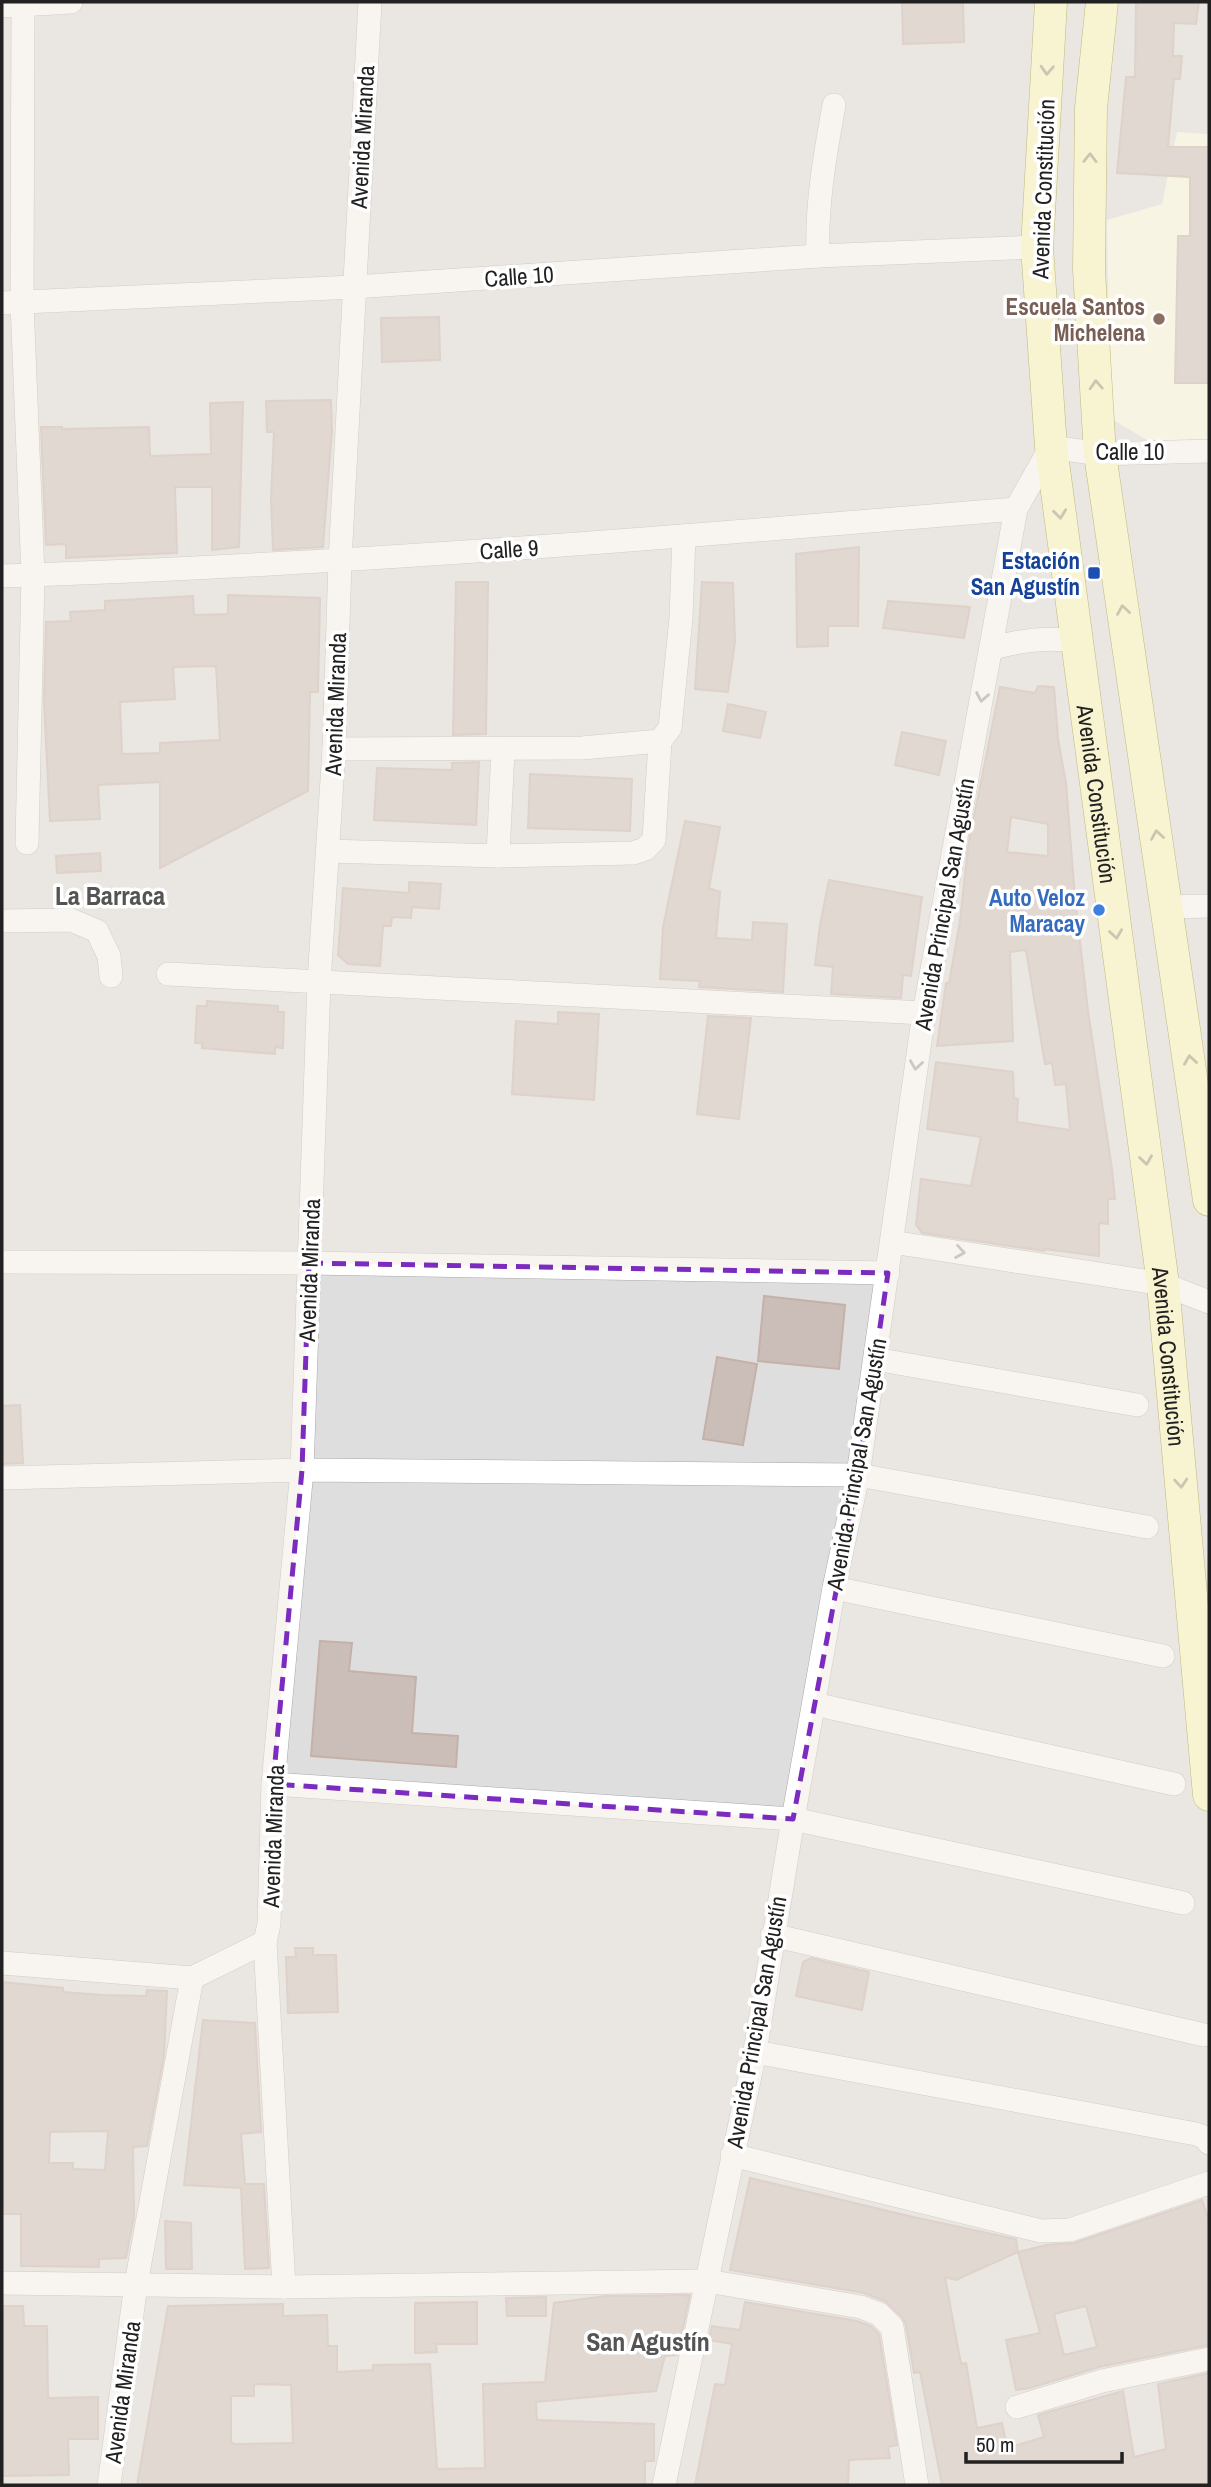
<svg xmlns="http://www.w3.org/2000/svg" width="1211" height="2487" font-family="'Archivo Narrow',sans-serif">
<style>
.residential{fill:#dfdede}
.education{fill:#fffce2}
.building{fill:#cbbeb9;stroke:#c5b1a7;stroke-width:2;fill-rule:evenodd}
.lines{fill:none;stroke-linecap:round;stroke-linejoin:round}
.street-casing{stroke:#a8a8a8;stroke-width:24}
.secondary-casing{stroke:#7f7e00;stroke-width:33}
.street{stroke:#fff;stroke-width:23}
.secondary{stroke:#fffab7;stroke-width:32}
.oneway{stroke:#9b9874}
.oneway2{stroke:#9b9b9b}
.marked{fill:none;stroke:#7b2cbf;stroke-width:5;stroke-dasharray:14 9;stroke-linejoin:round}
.education-dot{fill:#8d6e63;stroke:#fff;stroke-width:2.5}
.transit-dot{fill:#1a4fb4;stroke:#fff;stroke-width:2.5}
.shop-dot{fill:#3f7fe0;stroke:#fff;stroke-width:2.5}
.labels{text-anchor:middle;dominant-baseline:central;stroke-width:7;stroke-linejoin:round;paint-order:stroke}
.street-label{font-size:23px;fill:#212121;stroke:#fff}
.education-label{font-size:23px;font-weight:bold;fill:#785e54;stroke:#fff;text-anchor:end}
.transit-label{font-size:23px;font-weight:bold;fill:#164399;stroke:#fff;text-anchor:end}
.shop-label{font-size:23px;font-weight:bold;fill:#366cbe;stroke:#fff;text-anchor:end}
.quarter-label{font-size:26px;font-weight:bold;fill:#545454;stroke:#fff}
</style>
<rect width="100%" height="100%" fill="#f2ede6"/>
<rect class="residential" x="2" y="2" width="1207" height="2483"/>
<polygon class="education" points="1177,132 1209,134 1209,440 1147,440 1110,418 1107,220 1162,204"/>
<g class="building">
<polygon points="902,2 963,2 964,42 903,44"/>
<polygon points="1136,2 1199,2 1196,24 1174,23 1173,56 1182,56 1180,79 1174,79 1168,147 1209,147 1209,383 1175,383 1178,236 1190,236 1190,177 1117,173 1126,77 1135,77"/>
<polygon points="439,317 440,360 382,362 381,318"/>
<polygon points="331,400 332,430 323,547 273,550 271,499 274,432 267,432 266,401"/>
<polygon points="243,402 239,547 212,550 212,487 175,487 177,553 66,558 66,544 46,545 41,427 62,427 62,429 149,427 150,456 211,454 210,403"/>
<polygon points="859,547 858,626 828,626 828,646 797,647 796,554"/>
<polygon points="456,582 488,582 486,734 453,735"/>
<polygon points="702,582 733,583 735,641 728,692 695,689"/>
<path d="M228,595L320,598L318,692H310L308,791L160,868V782L98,785L100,819L50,821L44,701L46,622L71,621L70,612L105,610V601L193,596L194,615L228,614ZM216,666L220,740L160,743V753L122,754L120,702L175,699L173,667Z"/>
<polygon points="888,601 970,607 964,638 883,628"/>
<path d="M1038,686L1054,687L1058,739L1066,783L1075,898L1088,1011L1112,1169L1115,1199H1108V1224L1099,1223V1256L1045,1249L1044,1251L922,1233L916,1225L921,1179L971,1186L981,1137L927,1129L936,1062L1013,1072L1014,1098L1018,1099L1017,1122L1070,1130L1066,1084L1055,1085L1052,1063L1045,1064L1026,950L1010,952L1013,1041L937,1046L946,983H949L960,921L968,847L1000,687L1035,693ZM1011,817L1048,824V856L1007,852Z"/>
<polygon points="728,704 766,712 760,738 723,731"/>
<polygon points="902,732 946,741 939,775 895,765"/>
<polygon points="479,762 476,825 374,820 377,768 452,770 452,763"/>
<polygon points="530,774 632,779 630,831 528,828"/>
<polygon points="685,821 720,827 709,888 720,892 716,938 752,940 753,922 787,924 783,992 699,987 700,981 660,979 663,927"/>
<polygon points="100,853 101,871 57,873 56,856"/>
<polygon points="829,880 922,897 911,976 903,975 901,998 831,994 833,967 815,965 820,925"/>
<polygon points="409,882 441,884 439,909 412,907 411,918 392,917 391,926 383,926 380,966 348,964 338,955 343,888 409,893"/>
<polygon points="207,1001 278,1006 278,1012 284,1012 283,1048 275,1047 275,1054 202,1048 202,1043 195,1043 197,1006 207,1006"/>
<polygon points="558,1012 599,1014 594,1100 512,1094 516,1021 558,1024"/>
<polygon points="708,1016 751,1018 739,1119 697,1114"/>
<polygon points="764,1296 845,1305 839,1369 758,1361"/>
<polygon points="717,1357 757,1364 743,1445 703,1439"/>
<polygon points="20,1405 23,1463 2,1464 2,1406"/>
<polygon points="320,1641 352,1643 349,1671 416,1677 412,1733 458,1736 456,1767 311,1756"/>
<polygon points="295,1948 313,1948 313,1955 336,1955 338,2012 288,2013 286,1957 296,1957"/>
<polygon points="811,1958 869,1972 862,2010 796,1996 803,1962"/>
<path d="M2,1982L63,1988V1992L103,1995L146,1996L147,1990L167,1991L164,2056L147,2146L133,2147L134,2217L126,2258L99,2259V2267L21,2266V2214H2ZM108,2131L105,2170L73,2169V2163H49L50,2132Z"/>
<polygon points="203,2020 255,2023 261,2132 241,2134 245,2184 264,2184 269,2268 245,2269 241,2188 184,2185"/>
<polygon points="750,2178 913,2217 1016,2239 1018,2252 956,2280 945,2277 961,2364 966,2363 977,2428 1002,2423 1007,2448 1044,2437 1038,2415 1123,2391 1134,2457 1166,2449 1158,2384 1209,2373 1209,2485 942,2485 920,2372 914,2373 906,2325 902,2317 885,2301 864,2293 730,2270"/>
<path d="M1202,2200L1209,2221V2345L1099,2367L1030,2388L1016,2390L1006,2340L1040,2333L1018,2252L1046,2245L1074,2243ZM1086,2306L1097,2347L1064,2355L1054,2314Z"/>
<polygon points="165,2221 191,2223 192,2269 166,2269"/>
<path d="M690,2295L677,2355L665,2356L656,2391L536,2402L537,2420L654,2424V2461H645V2485H137L168,2306L283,2304V2316L327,2315L328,2346H337V2372L373,2370V2365L430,2364L437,2469L485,2468L483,2384L545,2382L554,2303L606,2296ZM254,2384L291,2385L293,2443L234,2444L231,2442V2396H254Z"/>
<polygon points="546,2297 546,2316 507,2316 506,2298"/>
<polygon points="477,2302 477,2344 436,2344 437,2352 415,2353 415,2303"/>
<polygon points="745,2302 857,2321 871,2326 879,2334 897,2445 888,2447 890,2458 849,2460 848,2485 695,2485 715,2384 725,2385 732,2344 709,2340 712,2326 740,2330"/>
<polygon points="2,2306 23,2306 24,2326 47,2326 48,2398 98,2397 98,2439 68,2439 69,2475 2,2476"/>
</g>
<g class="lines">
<g class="street-casing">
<g id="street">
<polyline points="23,2 22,303 33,575 27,843"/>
<polyline points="2,6 71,2"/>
<path d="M818,256C816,205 825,155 834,105"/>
<polyline points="2,303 354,287 818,256 1037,247"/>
<path d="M2,576C340,565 678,537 1016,509"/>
<path d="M991,649C1019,640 1047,637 1077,641"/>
<polyline points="334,749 582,748 660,741 670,728 681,618 684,536"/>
<polyline points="328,851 498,856 633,853 645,849 654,840 660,741"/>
<polyline points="498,856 503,749"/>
<polyline points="1168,907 1209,906"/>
<polyline points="2,921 71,920 97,931 109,956 111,976"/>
<polyline points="168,974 924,1013"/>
<polyline points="892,1242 1163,1284 1209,1302"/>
<polyline points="2,1262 309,1263 888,1273"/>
<polyline points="875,1359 1137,1405"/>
<polyline points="2,1478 302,1470 858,1475 1147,1527"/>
<polyline points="834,1588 1163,1656"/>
<polyline points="814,1704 1174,1784"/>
<polyline points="273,1784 793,1819 1183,1903"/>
<polyline points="772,1935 1204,2035"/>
<polyline points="265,1942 284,2287"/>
<polyline points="2,1963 192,1978"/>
<polyline points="755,2052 1196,2134 1204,2137 1209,2143"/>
<polyline points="732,2155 1041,2231 1070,2230 1209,2183"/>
<polyline points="2,2283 284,2287 707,2281 861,2307 879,2314 892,2327 917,2485"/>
<polyline points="1017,2407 1102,2381 1209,2359"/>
<polyline points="109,2485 136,2284 192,1978 265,1942 269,1924 273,1784 302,1470 319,982 334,749 340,561 370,2"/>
<polyline points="664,2485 755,2052 793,1819 834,1588 858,1475 924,1013 1016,509 1051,447 1100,454 1209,451"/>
</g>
</g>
<g class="secondary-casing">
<g id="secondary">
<path id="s1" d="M1051,2L1037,247L1051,447L1163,1284L1209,1795"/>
<polyline points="1102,2 1091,108 1089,270 1100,454 1209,1200"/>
</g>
</g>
<use href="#street" class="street"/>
<use href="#secondary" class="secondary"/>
</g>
<defs><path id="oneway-chevron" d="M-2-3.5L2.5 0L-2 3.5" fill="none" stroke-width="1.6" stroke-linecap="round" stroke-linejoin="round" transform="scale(1.75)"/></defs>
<g class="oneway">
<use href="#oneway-chevron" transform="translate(1047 70) rotate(93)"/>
<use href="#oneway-chevron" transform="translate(1090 158) rotate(-89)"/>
<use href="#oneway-chevron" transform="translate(1096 385) rotate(-93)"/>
<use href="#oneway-chevron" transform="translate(1060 514) rotate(83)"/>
<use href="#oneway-chevron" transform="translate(1123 610) rotate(-99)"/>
<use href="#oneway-chevron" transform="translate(1157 835) rotate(-99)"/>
<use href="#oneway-chevron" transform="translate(1116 934) rotate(82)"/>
<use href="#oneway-chevron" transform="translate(1190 1060) rotate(-98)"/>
<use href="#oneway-chevron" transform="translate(1146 1160) rotate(82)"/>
<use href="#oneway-chevron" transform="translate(1181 1483) rotate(85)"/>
</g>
<g class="oneway2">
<use href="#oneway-chevron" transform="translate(982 697) rotate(100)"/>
<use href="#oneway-chevron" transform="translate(916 1065) rotate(98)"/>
<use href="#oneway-chevron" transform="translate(960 1252) rotate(9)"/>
</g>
<path d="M0 0H1211V2487H0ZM309,1263L888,1273L858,1475L793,1819L273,1784L302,1470Z" fill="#f2ede6" fill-opacity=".55" fill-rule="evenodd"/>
<path class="marked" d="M309,1263L888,1273L858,1475L793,1819L273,1784L302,1470Z"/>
<circle class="education-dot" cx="1159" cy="319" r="7"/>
<rect class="transit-dot" x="1087" y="566" width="14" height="14" rx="3.5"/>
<circle class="shop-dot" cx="1099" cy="910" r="7"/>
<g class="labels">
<g class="street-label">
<text transform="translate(362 137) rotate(-87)">Avenida Miranda</text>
<text transform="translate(1043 189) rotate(-88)">Avenida Constitución</text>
<text transform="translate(519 276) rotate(-4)">Calle 10</text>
<text x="1130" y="451">Calle 10</text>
<text transform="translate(509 549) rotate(-4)">Calle 9</text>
<text transform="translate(335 704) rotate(-88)">Avenida Miranda</text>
<text stroke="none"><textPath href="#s1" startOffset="796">Avenida Constitución</textPath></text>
<text transform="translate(944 904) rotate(-80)">Avenida Principal San Agustín</text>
<text transform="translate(309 1270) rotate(-88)">Avenida Miranda</text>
<text stroke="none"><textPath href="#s1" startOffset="1363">Avenida Constitución</textPath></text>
<text transform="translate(856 1464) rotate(-80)">Avenida Principal San Agustín</text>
<text transform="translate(273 1836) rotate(-88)">Avenida Miranda</text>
<text transform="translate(756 2022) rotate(-80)">Avenida Principal San Agustín</text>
<text transform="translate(122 2392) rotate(-82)">Avenida Miranda</text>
</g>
<g class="education-label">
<text x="1145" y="306">Escuela Santos<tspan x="1145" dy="26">Michelena</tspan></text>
</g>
<g class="transit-label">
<text x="1080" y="560">Estación<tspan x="1080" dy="26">San Agustín</tspan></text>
</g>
<g class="shop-label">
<text x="1085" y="897">Auto Veloz<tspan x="1085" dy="26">Maracay</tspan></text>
</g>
<g class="quarter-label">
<text x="110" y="895">La Barraca</text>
<text x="648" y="2341">San Agustín</text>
</g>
</g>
<rect width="1211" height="2487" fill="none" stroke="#212121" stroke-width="7"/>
<path d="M966 2452v10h156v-10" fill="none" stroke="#212121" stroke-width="3.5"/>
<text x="976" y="2452" font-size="21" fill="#212121" stroke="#ffffff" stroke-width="5" paint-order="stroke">50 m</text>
</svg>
